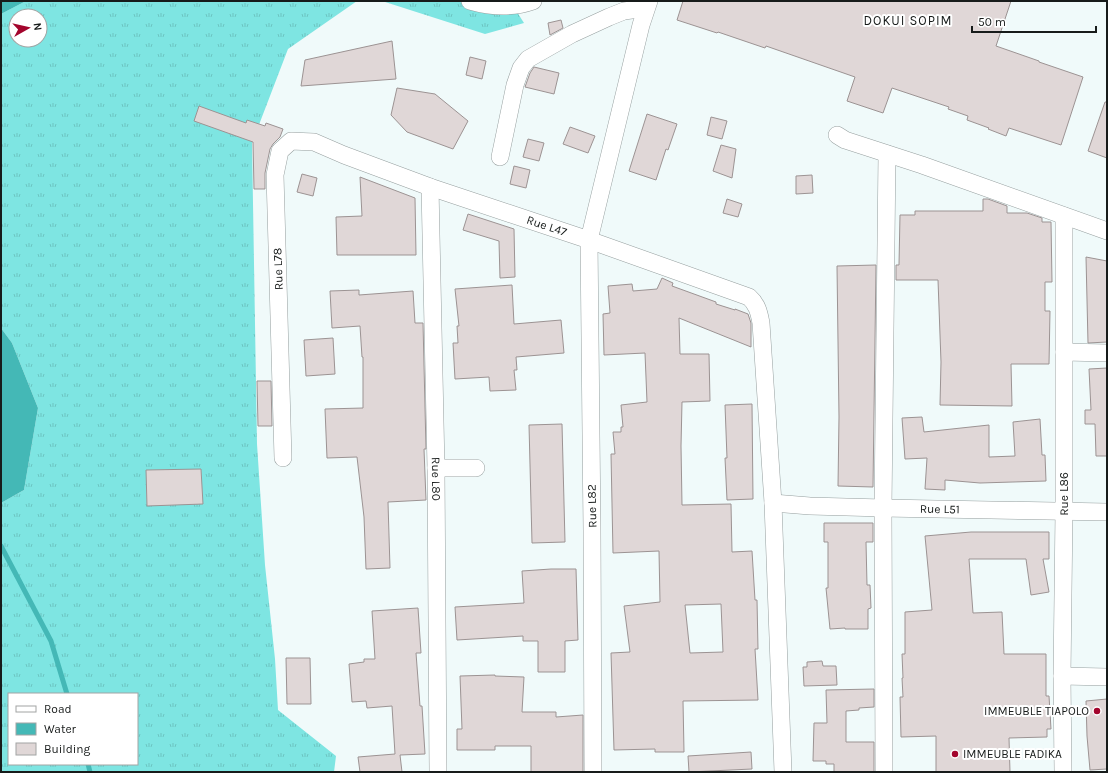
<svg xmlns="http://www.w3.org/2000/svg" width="1108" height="773" font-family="Karla,sans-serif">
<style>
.grass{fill:url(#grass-tufts);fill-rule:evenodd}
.water{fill:#44b8b6}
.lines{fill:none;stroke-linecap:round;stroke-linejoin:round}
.stream{stroke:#44b8b6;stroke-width:5}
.building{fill:#e0d7d7;stroke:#9c9393;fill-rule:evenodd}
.minor-casing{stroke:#969f9f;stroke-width:18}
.minor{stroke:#fff;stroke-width:17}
.poi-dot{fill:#a3052d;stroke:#fff;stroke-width:1.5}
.labels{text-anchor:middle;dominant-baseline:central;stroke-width:4;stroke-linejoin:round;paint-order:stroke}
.street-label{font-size:12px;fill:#171b1a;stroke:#fff}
.poi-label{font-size:12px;fill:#171b1a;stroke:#fff;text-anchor:end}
.neighbourhood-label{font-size:13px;letter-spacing:1px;fill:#171b1a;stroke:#fff}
</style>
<defs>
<pattern id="grass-tufts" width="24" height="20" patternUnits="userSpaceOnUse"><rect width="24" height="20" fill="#7ee5e2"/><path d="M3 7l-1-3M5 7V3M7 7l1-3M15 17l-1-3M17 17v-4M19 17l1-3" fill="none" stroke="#6cc4c1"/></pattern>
</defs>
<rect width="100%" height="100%" fill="#f0fafa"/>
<g class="grass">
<path d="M26,1H357L288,49L252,143L257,444L265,565L275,659L278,710L336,756L334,772H1V503L24,490L38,408L12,343L1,328V14ZM16,16H40V40H16ZM9,694H137V764H9Z"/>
<polygon points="382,1 510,1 524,23 485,34"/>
</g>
<g class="water">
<polygon points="1,1 26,1 1,14"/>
<polygon points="1,328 12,343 38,408 24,490 1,503"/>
</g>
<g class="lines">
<g class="stream">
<polyline points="1,546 51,641 67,694"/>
<polyline points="88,764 90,772"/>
</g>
</g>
<g class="building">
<polygon points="683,1 1011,1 996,46 1039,61 1039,62 1083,77 1061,145 1009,128 1006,136 988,129 989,128 967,120 968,116 948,109 949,107 892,88 883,113 847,101 855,77 766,46 765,48 718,32 717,33 677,20"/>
<polygon points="561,20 563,28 550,35 548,23"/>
<polygon points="392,41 396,79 301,86 305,60"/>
<polygon points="470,57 486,61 482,79 466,75"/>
<polygon points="534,67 559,73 554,94 525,87 530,73"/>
<polygon points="397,88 435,94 468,121 453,149 407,132 391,115"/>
<polygon points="1105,102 1107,102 1107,158 1088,151"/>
<polygon points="199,106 246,123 247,120 265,126 266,123 283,129 280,137 273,144 270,149 265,173 265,189 254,189 253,142 194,121"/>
<polygon points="647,114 677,124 668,150 666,149 656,180 629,171"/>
<polygon points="711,117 727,121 722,139 707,135"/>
<polygon points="570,127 595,136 588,153 563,144"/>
<polygon points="528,139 544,143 539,161 523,157"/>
<polygon points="721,145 736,149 732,178 713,171"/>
<polygon points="514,166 530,170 526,188 510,184"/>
<polygon points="302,174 317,178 313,196 297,192"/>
<polygon points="812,175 813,193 796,194 796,176"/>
<polygon points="360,177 415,198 416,255 337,255 336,217 362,216"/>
<polygon points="727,199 742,204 738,217 723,213"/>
<polygon points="983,199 988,199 1007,206 1007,213 1027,213 1042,218 1042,222 1051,222 1052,282 1045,282 1045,311 1050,311 1049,364 1011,364 1012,406 940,405 941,362 938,280 896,280 896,265 899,265 900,215 915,215 915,211 983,211"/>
<polygon points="468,214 514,229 515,277 500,278 499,241 463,230"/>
<polygon points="1086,257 1107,261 1107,342 1088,343"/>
<polygon points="876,265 873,487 838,486 839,417 837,266"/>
<path d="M662,278L673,283L672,286L716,302V304L735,310V309L748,314L751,323V347L679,318L680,354H709L710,401L682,402L681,446L682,505L731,504L732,552L752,551L755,600H757L758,649H755L758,700L683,701L684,752H655V749L614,750L611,653L630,652L624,606L660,602L659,551L613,553L611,454H615L613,432H621V427H623L621,405L647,402L645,353L604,355L603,314L610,313L608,286L632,284L633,291L657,289ZM721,604L723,652L690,653L685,605Z"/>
<polygon points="512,285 514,324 561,320 564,353 516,357 517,370 514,370 516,390 490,391 489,377 455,379 453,343 458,343 457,326 459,326 455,289"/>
<polygon points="359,290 359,295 413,291 415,323 423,323 426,449 424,449 426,500 388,502 390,568 366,569 364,517 357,457 327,458 325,409 363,408 363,357 362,357 360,326 332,328 330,291"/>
<polygon points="333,338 335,374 306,376 304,340"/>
<polygon points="1107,368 1107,456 1096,456 1095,424 1085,424 1085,410 1091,410 1089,369"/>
<polygon points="257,381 271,381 272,426 258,426"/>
<polygon points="752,404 753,499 727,500 725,458 727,458 725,405"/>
<polygon points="922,417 924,432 989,425 989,457 1015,456 1013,422 1040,419 1042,455 1045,455 1046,481 980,483 945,480 945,490 925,489 927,458 905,459 902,418"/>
<polygon points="562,424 565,542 532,543 529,425"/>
<polygon points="201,469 203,504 147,506 146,470"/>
<polygon points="824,523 873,523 873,542 866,542 867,585 870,585 871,608 868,609 868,629 845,629 845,628 830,629 826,588 828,588 828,542 824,542"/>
<polygon points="971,532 1049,532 1049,559 1043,559 1049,592 1031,595 1026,559 969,559 973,613 1002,612 1004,654 1046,654 1046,696 1049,696 1051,729 1047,729 1047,737 1009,738 1010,772 936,772 936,736 901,737 900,697 903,697 902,678 903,678 902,654 905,654 905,612 932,610 925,536"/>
<polygon points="551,569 576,569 578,640 565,641 565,672 538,672 538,641 523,641 523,636 457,640 455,607 524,603 522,571"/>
<polygon points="418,608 421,653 416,653 420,706 422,706 425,754 400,755 402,772 360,772 358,757 395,754 392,706 367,708 366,701 352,702 349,664 364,662 364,659 375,659 372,611"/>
<polygon points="286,658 310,658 311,704 287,704"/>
<polygon points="822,661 823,666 836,666 837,685 804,686 803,667 807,667 807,662"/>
<polygon points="495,675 495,676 524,677 522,712 556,712 556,717 583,715 583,772 531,772 531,746 495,746 495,750 457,750 457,729 462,729 460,676"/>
<polygon points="874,689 874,707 859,708 859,710 846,711 846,742 874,742 874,772 834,772 834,764 826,764 826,761 813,761 814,723 827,723 826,690"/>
<polygon points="1107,699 1107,769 1090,770 1087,736 1086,701"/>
<polygon points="751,752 752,769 689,772 688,756"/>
</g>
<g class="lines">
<g class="minor-casing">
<g id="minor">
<path d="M470,1C491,7 513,8 533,1"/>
<polyline points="837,135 845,140 922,165 1107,231"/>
<polyline points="500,157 515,85 521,68 528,59 572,34 609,17 624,11 646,8"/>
<path id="s1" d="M430,187L436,468L438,772"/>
<polyline points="1064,352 1107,353"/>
<path id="s2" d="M283,458L275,175L280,151L291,141L314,142L344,155L430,187L589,240L749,297C757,304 759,312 761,323L773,503L783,772"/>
<polyline points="436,468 476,468"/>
<path id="s3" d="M773,503L810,506L883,508L1107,512"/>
<polyline points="1062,676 1107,677"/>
<polyline points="593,772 592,530 589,240 641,25 649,1"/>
<polyline points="884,772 883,508 887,154"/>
<path id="s4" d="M1063,772L1062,676L1064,512V216"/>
</g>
</g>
<use href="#minor" class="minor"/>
</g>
<g class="poi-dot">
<circle cx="1097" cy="711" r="4"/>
<circle cx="955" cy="754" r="4"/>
</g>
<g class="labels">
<g class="street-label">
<text stroke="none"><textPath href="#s2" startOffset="593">Rue L47</textPath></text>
<text transform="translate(278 269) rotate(-92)">Rue L78</text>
<text stroke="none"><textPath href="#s1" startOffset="292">Rue L80</textPath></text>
<text stroke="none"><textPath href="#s4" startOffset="278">Rue L86</textPath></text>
<text transform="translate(592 506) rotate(-91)">Rue L82</text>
<text stroke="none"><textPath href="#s3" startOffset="167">Rue L51</textPath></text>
</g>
<g class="poi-label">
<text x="1089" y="711">IMMEUBLE TIAPOLO</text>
<text x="963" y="754" text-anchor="start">IMMEUBLE FADIKA</text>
</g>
<g class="neighbourhood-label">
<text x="908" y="20">DOKUI SOPIM</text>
</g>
</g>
<rect width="1108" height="773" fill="none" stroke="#171b1a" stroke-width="4"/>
<rect x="8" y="693" width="130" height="72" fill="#ffffff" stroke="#a2a4a3"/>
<rect x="16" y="706" width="20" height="6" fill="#ffffff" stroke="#a2a4a3"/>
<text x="44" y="713" font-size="12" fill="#171b1a">Road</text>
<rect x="16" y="723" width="20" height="12" fill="#44b8b6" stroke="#a2a4a3"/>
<text x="44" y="733" font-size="12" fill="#171b1a">Water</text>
<rect x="16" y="743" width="20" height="12" fill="#e0d7d7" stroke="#a2a4a3"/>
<text x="44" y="753" font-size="12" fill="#171b1a">Building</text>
<g transform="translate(28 28) rotate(82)"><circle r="19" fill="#ffffff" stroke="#a2a4a3"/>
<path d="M0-3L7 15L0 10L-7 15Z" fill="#a3052d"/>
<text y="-6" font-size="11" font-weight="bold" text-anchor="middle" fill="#171b1a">N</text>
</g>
<path d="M972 26v6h124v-6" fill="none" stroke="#171b1a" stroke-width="2"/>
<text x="978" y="26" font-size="12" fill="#171b1a" stroke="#ffffff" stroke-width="3" paint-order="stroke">50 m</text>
</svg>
